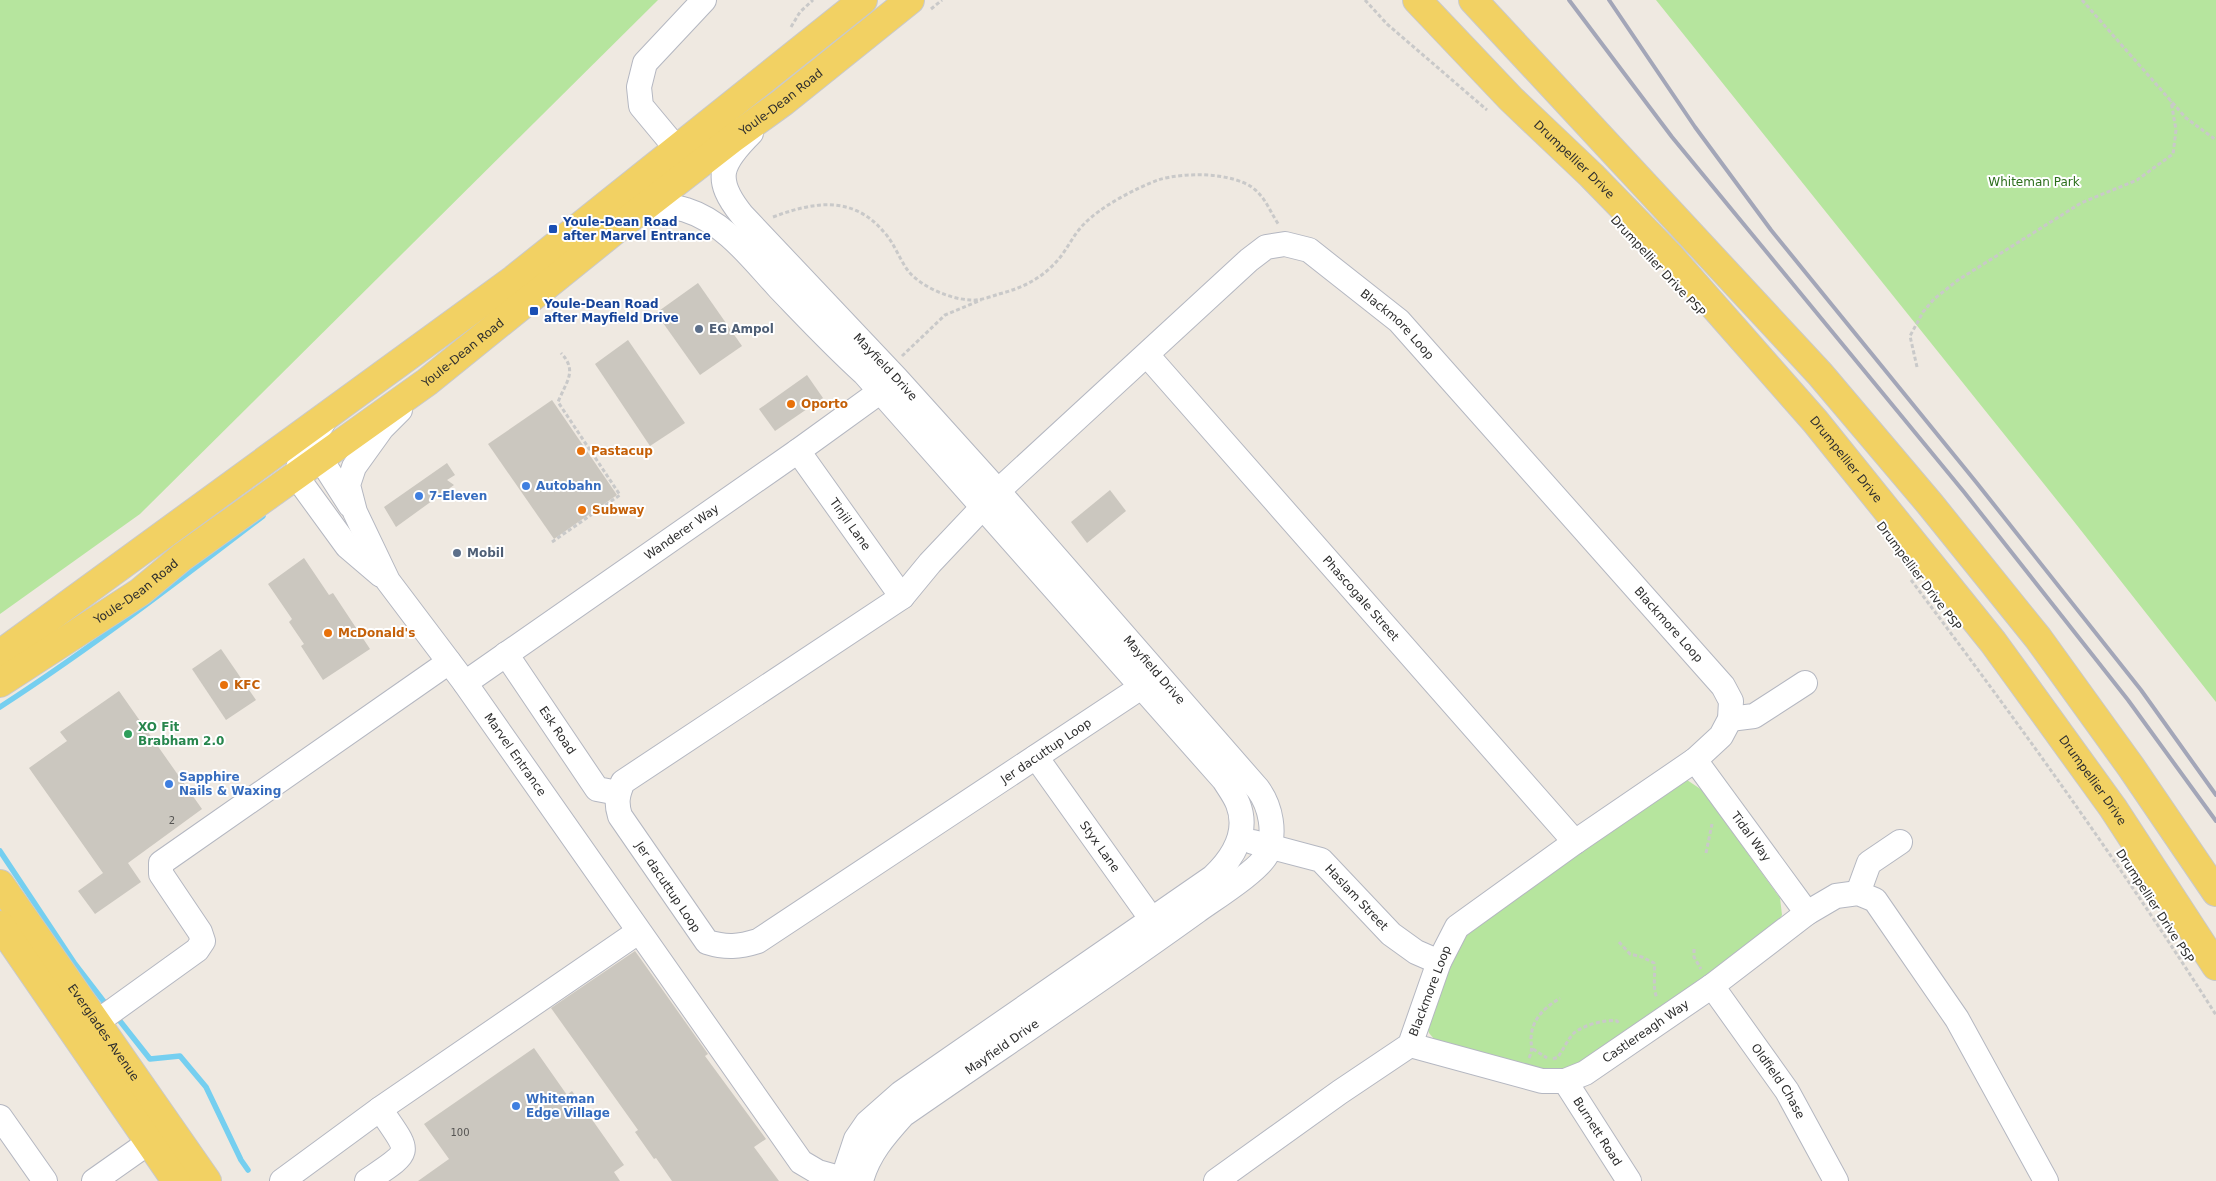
<svg xmlns="http://www.w3.org/2000/svg" width="2216" height="1181" font-family="'DejaVu Sans',sans-serif">
<style>
.green{fill:#b6e59e}
.lines{fill:none;stroke-linecap:round;stroke-linejoin:round}
.stream{stroke:#75cff0;stroke-width:5.5}
.building{fill:#cbc7bf}
.minor-casing{stroke:#b4b7c1;stroke-width:26}
.major-casing{stroke:#c9c9c9;stroke-width:30}
.path{stroke:#c9c9c9;stroke-width:3;stroke-dasharray:4 2.5;stroke-linecap:butt}
.minor{stroke:#fff;stroke-width:24}
.major{stroke:#f2d163;stroke-width:28}
.rail{stroke:#a3a6b8;stroke-width:4}
.transit-dot{fill:#1a4fb4;stroke:#fff;stroke-width:2}
.service-dot{fill:#5c6f8a;stroke:#fff;stroke-width:2}
.food-dot{fill:#e8710a;stroke:#fff;stroke-width:2}
.shop-dot{fill:#3f7fe0;stroke:#fff;stroke-width:2}
.leisure-dot{fill:#2e9e5b;stroke:#fff;stroke-width:2}
.labels{text-anchor:middle;dominant-baseline:central;stroke-width:4;stroke-linejoin:round;paint-order:stroke}
.number-label{font-size:10px;fill:#555452}
.street-label{font-size:12px;fill:#2e2e2e;stroke:#fff}
.park-label{font-size:12px;fill:#2c6e1b;stroke:#fff}
.transit-label{font-size:12px;font-weight:bold;fill:#164399;stroke:#fff;text-anchor:start}
.service-label{font-size:12px;font-weight:bold;fill:#4e5e75;stroke:#fff;text-anchor:start}
.food-label{font-size:12px;font-weight:bold;fill:#c56008;stroke:#fff;text-anchor:start}
.shop-label{font-size:12px;font-weight:bold;fill:#366cbe;stroke:#fff;text-anchor:start}
.leisure-label{font-size:12px;font-weight:bold;fill:#27864d;stroke:#fff;text-anchor:start}
</style>
<rect width="100%" height="100%" fill="#efe9e1"/>
<g class="green">
<polygon points="0,0 658,0 140,514 0,614"/>
<polygon points="1656,0 2216,0 2216,702 2072,519"/>
<polygon points="1687,780 1702,790 1780,898 1782,915 1771,931 1571,1074 1531,1074 1440,1046 1429,1033 1424,1018 1451,942 1476,919"/>
</g>
<g class="lines">
<g class="stream">
<path d="M0,707C91,648 177,582 263,516"/>
<polyline points="0,851 75,964 108,1007"/>
<polyline points="116,1016 150,1059 180,1056 206,1087 241,1160 248,1170"/>
</g>
</g>
<g class="building">
<polygon points="698,283 742,346 700,375 656,313"/>
<polygon points="628,340 685,423 650,446 595,364"/>
<polygon points="807,375 823,398 775,431 759,409"/>
<polygon points="552,400 617,495 554,539 488,444"/>
<polygon points="447,463 455,475 447,480 454,485 396,527 384,507"/>
<polygon points="1110,490 1126,511 1087,543 1071,522"/>
<polygon points="304,558 329,595 333,593 370,649 323,680 301,646 304,644 289,622 292,619 268,584"/>
<polygon points="221,649 256,700 226,720 192,669"/>
<polygon points="119,691 202,809 128,863 141,882 95,914 78,891 103,873 29,768 67,741 60,732"/>
<polygon points="635,951 708,1054 705,1056 766,1139 754,1147 779,1181 672,1181 656,1158 654,1159 635,1132 638,1130 551,1008"/>
<polygon points="534,1048 567,1095 572,1091 624,1165 614,1172 620,1181 418,1181 449,1159 424,1124"/>
</g>
<g class="lines">
<g class="minor-casing">
<g id="minor">
<path id="s1" d="M751,133C720,164 713,179 742,215L897,379L998,491L1258,789C1271,807 1276,833 1267,854C1260,870 1212,900 1197,911C1100,981 1001,1047 903,1115C885,1135 868,1154 861,1181"/>
<polyline points="695,151 687,152 676,148 641,106 639,87 645,63 704,0"/>
<path d="M641,210C655,208 672,205 686,210C725,222 753,260 779,288C807,317 834,346 864,373L1224,780C1229,788 1235,796 1238,804C1249,832 1233,858 1213,877L901,1093L867,1123L856,1139L842,1181"/>
<path id="s2" d="M1147,355L1575,842"/>
<path id="s3" d="M400,410L382,428L354,467L348,485L355,512L388,581L465,683L801,1162L818,1172L850,1181"/>
<polyline points="323,423 302,454 296,476 347,546 381,575"/>
<path id="s4" d="M798,451L902,597"/>
<polyline points="302,454 320,458 350,505"/>
<path id="s5" d="M506,654L597,789L618,793"/>
<path id="s6" d="M1158,676L758,941C739,947 726,948 707,942L620,816C616,803 617,795 623,782L902,597L930,563L998,491L1249,260L1266,247L1285,244L1309,250L1399,321L1723,686L1731,701L1730,719L1721,736L1695,760L1575,842L1457,927L1439,962L1410,1045L1340,1092L1216,1181"/>
<path id="s7" d="M465,683L798,451L892,383"/>
<polyline points="1730,719 1754,716 1805,683"/>
<path id="s8" d="M1036,757L1160,931"/>
<path id="s9" d="M1695,760L1807,913"/>
<path id="s10" d="M1253,842L1321,860L1391,934L1416,952L1439,962"/>
<polyline points="1858,893 1869,863 1900,842"/>
<path id="s11" d="M1712,986L1787,1091L1836,1181"/>
<polyline points="97,1022 197,950 203,941 200,932 161,874 161,863 449,662"/>
<path id="s12" d="M1410,1045L1542,1081H1565L1585,1073L1712,986L1807,913L1836,896L1858,893L1875,900L1957,1019L2046,1181"/>
<path id="s13" d="M1565,1081L1629,1181"/>
<polyline points="0,1117 45,1181"/>
<polyline points="94,1181 148,1143"/>
<polyline points="282,1181 380,1109 638,932"/>
<path d="M367,1181C414,1149 411,1155 380,1109"/>
</g>
</g>
<g class="major-casing">
<g id="major">
<path id="s14" d="M1417,0L1511,99L1591,175L1669,255L1815,421L1993,642L2113,808L2216,966"/>
<polyline points="1473,0 1820,374 1930,504 2038,638 2131,767 2216,892"/>
<polyline points="0,654 514,279 863,0"/>
<path id="s15" d="M0,683L140,592L182,557L427,382L629,219L732,139L783,102L910,0"/>
<path id="s16" d="M0,884L207,1181"/>
<polyline points="0,925 176,1181"/>
</g>
</g>
<g class="path">
<polyline points="1365,0 1387,24 1487,110"/>
<polyline points="2082,0 2186,118 2216,140"/>
<polyline points="931,9 942,0"/>
<polyline points="791,27 800,12 813,0"/>
<path d="M773,217C813,202 852,195 883,231C894,242 899,259 909,272C922,287 950,299 970,300C979,301 990,297 999,294C1022,288 1041,279 1057,261C1067,250 1073,235 1084,224C1100,207 1136,188 1158,180C1184,172 1231,172 1253,188C1266,198 1270,212 1279,225"/>
<polyline points="902,356 945,315 981,300"/>
<polyline points="1917,367 1910,336 1923,312 1934,299 1958,280 2081,203 2137,180 2173,154 2176,130 2171,101"/>
<path d="M552,542L620,495L558,402C566,382 578,371 561,353"/>
<path d="M1911,580C2018,722 2121,865 2216,1015"/>
<polyline points="1706,853 1712,824"/>
<path d="M1619,942L1630,954L1642,957L1654,963C1656,974 1652,987 1657,998"/>
<polyline points="1694,949 1694,957 1701,969"/>
<polyline points="1533,1049 1547,1058"/>
<path d="M1529,1058C1533,1050 1531,1046 1531,1038C1532,1019 1544,1008 1560,998"/>
<path d="M1553,1059L1558,1057C1563,1050 1568,1039 1574,1033C1584,1025 1605,1019 1617,1021L1619,1024"/>
</g>
<use href="#minor" class="minor"/>
<use href="#major" class="major"/>
<g class="rail">
<polyline points="1569,0 1672,137 1964,492 2128,700 2216,821"/>
<polyline points="1609,0 1695,127 1771,230 1976,482 2141,690 2216,795"/>
</g>
</g>
<g class="transit-dot">
<rect x="548" y="224" width="10" height="10" rx="2.5"/>
<rect x="529" y="306" width="10" height="10" rx="2.5"/>
</g>
<g class="service-dot">
<circle cx="699" cy="329" r="5"/>
<circle cx="457" cy="553" r="5"/>
</g>
<g class="food-dot">
<circle cx="791" cy="404" r="5"/>
<circle cx="581" cy="451" r="5"/>
<circle cx="582" cy="510" r="5"/>
<circle cx="328" cy="633" r="5"/>
<circle cx="224" cy="685" r="5"/>
</g>
<g class="shop-dot">
<circle cx="526" cy="486" r="5"/>
<circle cx="419" cy="496" r="5"/>
<circle cx="169" cy="784" r="5"/>
<circle cx="516" cy="1106" r="5"/>
</g>
<circle class="leisure-dot" cx="128" cy="734" r="5"/>
<g class="labels">
<g class="number-label">
<text x="172" y="820">2</text>
<text x="460" y="1132">100</text>
</g>
<g class="street-label">
<text stroke="none"><textPath href="#s15" startOffset="974">Youle-Dean Road</textPath></text>
<text stroke="none"><textPath href="#s14" startOffset="224">Drumpellier Drive</textPath></text>
<text transform="translate(1658 266) rotate(47)">Drumpellier Drive PSP</text>
<text stroke="none"><textPath href="#s6" startOffset="1720">Blackmore Loop</textPath></text>
<text stroke="none"><textPath href="#s15" startOffset="569">Youle-Dean Road</textPath></text>
<text stroke="none"><textPath href="#s1" startOffset="305">Mayfield Drive</textPath></text>
<text stroke="none"><textPath href="#s14" startOffset="629">Drumpellier Drive</textPath></text>
<text stroke="none"><textPath href="#s4" startOffset="90">Tinjil Lane</textPath></text>
<text stroke="none"><textPath href="#s7" startOffset="264">Wanderer Way</textPath></text>
<text transform="translate(1919 576) rotate(53)">Drumpellier Drive PSP</text>
<text stroke="none"><textPath href="#s15" startOffset="164">Youle-Dean Road</textPath></text>
<text stroke="none"><textPath href="#s2" startOffset="324">Phascogale Street</textPath></text>
<text stroke="none"><textPath href="#s6" startOffset="2125">Blackmore Loop</textPath></text>
<text stroke="none"><textPath href="#s1" startOffset="710">Mayfield Drive</textPath></text>
<text stroke="none"><textPath href="#s5" startOffset="92">Esk Road</textPath></text>
<text transform="translate(1046 751) rotate(-34)">Jer dacuttup Loop</text>
<text stroke="none"><textPath href="#s3" startOffset="412">Marvel Entrance</textPath></text>
<text stroke="none"><textPath href="#s14" startOffset="1034">Drumpellier Drive</textPath></text>
<text stroke="none"><textPath href="#s9" startOffset="95">Tidal Way</textPath></text>
<text stroke="none"><textPath href="#s8" startOffset="110">Styx Lane</textPath></text>
<text transform="translate(668 887) rotate(56)">Jer dacuttup Loop</text>
<text stroke="none"><textPath href="#s10" startOffset="122">Haslam Street</textPath></text>
<text transform="translate(2155 906) rotate(57)">Drumpellier Drive PSP</text>
<text transform="translate(1430 991) rotate(-69)">Blackmore Loop</text>
<text stroke="none"><textPath href="#s12" startOffset="255">Castlereagh Way</textPath></text>
<text stroke="none"><textPath href="#s16" startOffset="181">Everglades Avenue</textPath></text>
<text transform="translate(1002 1047) rotate(-35)">Mayfield Drive</text>
<text stroke="none"><textPath href="#s11" startOffset="116">Oldfield Chase</textPath></text>
<text stroke="none"><textPath href="#s13" startOffset="60">Burnett Road</textPath></text>
</g>
<g class="park-label">
<text x="2034" y="182">Whiteman Park</text>
</g>
<g class="transit-label">
<text x="563" y="222">Youle-Dean Road<tspan x="563" dy="14">after Marvel Entrance</tspan></text>
<text x="544" y="304">Youle-Dean Road<tspan x="544" dy="14">after Mayfield Drive</tspan></text>
</g>
<g class="service-label">
<text x="709" y="329">EG Ampol</text>
<text x="467" y="553">Mobil</text>
</g>
<g class="food-label">
<text x="801" y="404">Oporto</text>
<text x="591" y="451">Pastacup</text>
<text x="592" y="510">Subway</text>
<text x="338" y="633">McDonald's</text>
<text x="234" y="685">KFC</text>
</g>
<g class="shop-label">
<text x="536" y="486">Autobahn</text>
<text x="429" y="496">7-Eleven</text>
<text x="179" y="777">Sapphire<tspan x="179" dy="14">Nails &amp; Waxing</tspan></text>
<text x="526" y="1099">Whiteman<tspan x="526" dy="14">Edge Village</tspan></text>
</g>
<g class="leisure-label">
<text x="138" y="727">XO Fit<tspan x="138" dy="14">Brabham 2.0</tspan></text>
</g>
</g>
</svg>
